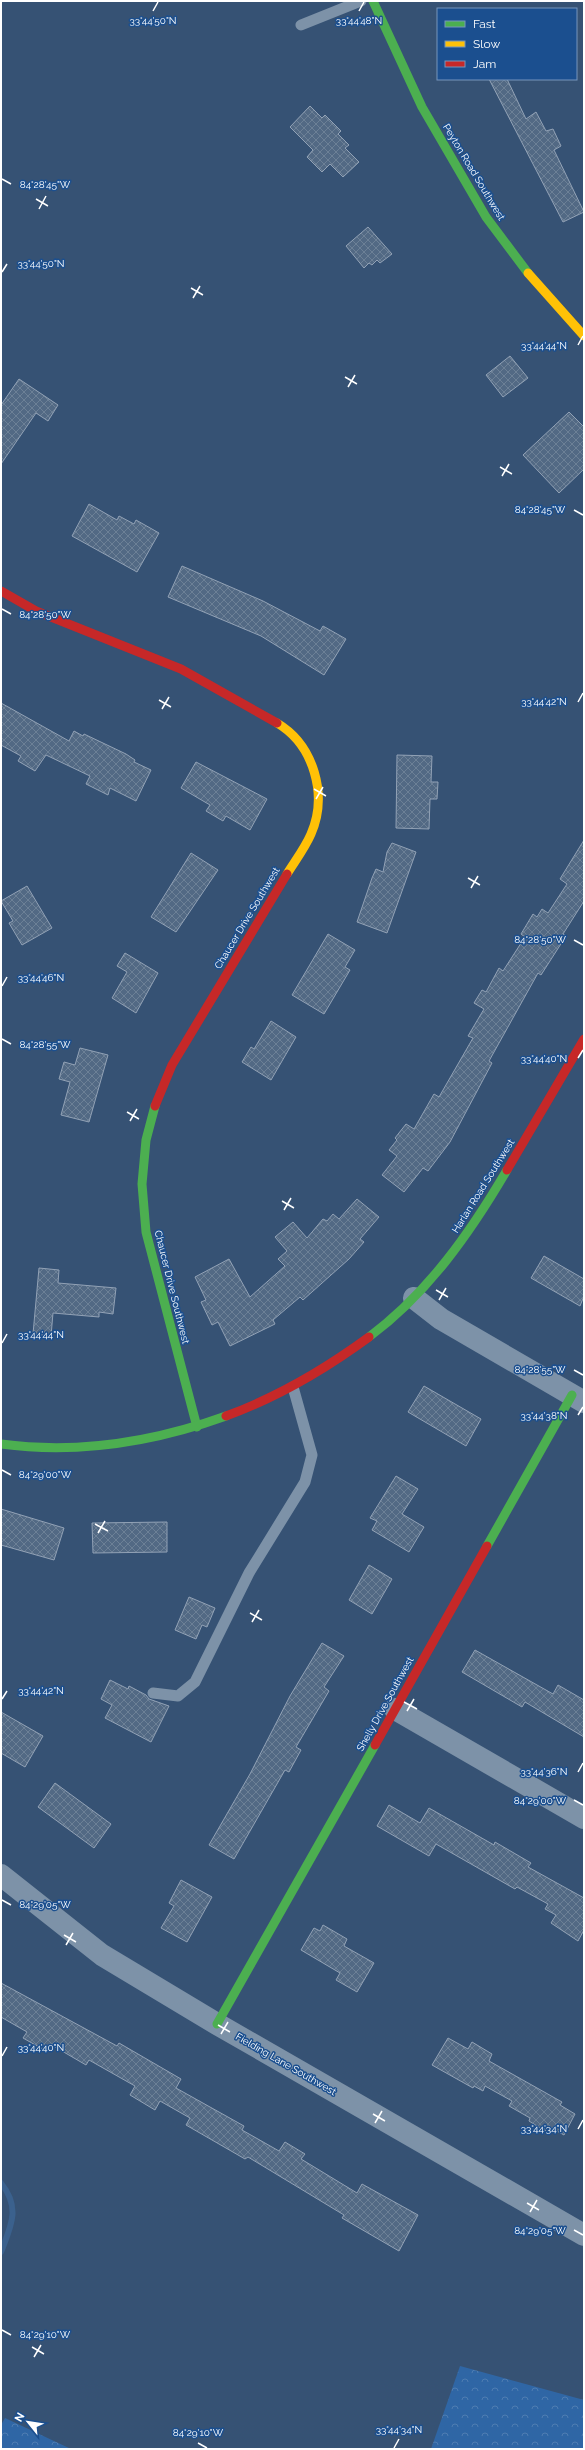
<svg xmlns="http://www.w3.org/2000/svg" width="585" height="2450" font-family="Raleway,sans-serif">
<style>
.forest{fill:url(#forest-crowns)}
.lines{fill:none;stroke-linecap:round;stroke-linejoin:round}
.stream{stroke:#3b618d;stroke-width:6}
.building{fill:url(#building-cross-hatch);stroke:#92a2b6}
.lane{stroke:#7d92a8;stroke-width:11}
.street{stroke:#7d92a8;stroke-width:22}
.fast{stroke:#4caf50;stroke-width:9}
.slow{stroke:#ffc107;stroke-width:9}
.jam{stroke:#c62828;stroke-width:9}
.ticks{fill:none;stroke:#fff;stroke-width:1.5}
.labels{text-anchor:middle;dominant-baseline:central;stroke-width:3;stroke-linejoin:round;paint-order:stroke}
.street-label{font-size:10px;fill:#fff;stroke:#1b4f8f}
.ticks-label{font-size:10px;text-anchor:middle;fill:#fff;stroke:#1b4f8f;stroke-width:3;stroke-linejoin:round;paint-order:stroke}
</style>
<defs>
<pattern id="forest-crowns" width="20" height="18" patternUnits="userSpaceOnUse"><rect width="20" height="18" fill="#2f66a5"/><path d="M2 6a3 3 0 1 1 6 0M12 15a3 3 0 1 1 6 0" fill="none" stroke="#4e7db2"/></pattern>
<pattern id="building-cross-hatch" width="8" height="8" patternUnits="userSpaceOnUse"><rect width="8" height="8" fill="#526984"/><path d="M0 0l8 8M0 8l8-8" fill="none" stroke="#6c8096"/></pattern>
</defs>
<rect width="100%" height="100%" fill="#365274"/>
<g class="forest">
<polygon points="460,2366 584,2400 584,2449 431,2449"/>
<polygon points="5,2418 71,2449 1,2449 1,2425"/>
</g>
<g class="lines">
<path class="stream" d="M1,2183C21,2208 11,2226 1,2252"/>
</g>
<g class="building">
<polygon points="489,79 507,79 526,119 536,112 546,131 553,129 561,146 554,150 584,212 563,222"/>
<polygon points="310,106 322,118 325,115 341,131 338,134 349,145 345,148 359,162 343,177 330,164 322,172 307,157 313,150 290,127"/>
<polygon points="368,227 392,254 380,263 377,260 372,265 369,263 364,268 346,246"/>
<polygon points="510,356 528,378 503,397 486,375"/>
<polygon points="19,379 58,405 48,421 36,413 1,464 1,405"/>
<polygon points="569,412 584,427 584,469 559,493 523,455"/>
<polygon points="89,504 117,520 119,516 134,524 136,520 159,533 137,572 72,536"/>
<polygon points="182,566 263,601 320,631 323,626 346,639 324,675 261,636 168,597"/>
<polygon points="1,703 69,741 74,731 83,736 84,734 126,754 135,760 134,762 151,770 136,801 110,788 108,795 86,784 90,776 46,755 35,771 18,761 21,756 1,745"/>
<polygon points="397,755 432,756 431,782 438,782 437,799 430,799 429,829 396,828"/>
<polygon points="196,762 267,799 250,830 226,816 223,821 206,811 210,805 181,788"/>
<polygon points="584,840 584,901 563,934 566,936 541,975 538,973 489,1061 492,1063 450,1142 428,1171 423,1168 404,1192 382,1175 397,1156 389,1150 397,1140 395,1138 406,1124 414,1129 434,1094 439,1097 473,1038 468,1036 484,1009 474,1003 482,990 486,992 499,968 503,971 525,937 521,934 533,914 537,917 542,909 548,913 567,884 560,879"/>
<polygon points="392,843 416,852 387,933 357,922 372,878 376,869 383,872 387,852"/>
<polygon points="191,853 218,870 176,932 151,917"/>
<polygon points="27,886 52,928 22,945 9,923 13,921 1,901"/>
<polygon points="328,934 355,950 345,967 350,970 324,1014 292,995"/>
<polygon points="125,953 158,973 136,1013 112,998 127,972 117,966"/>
<polygon points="271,1021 296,1037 271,1080 242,1062 251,1047 254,1049"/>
<polygon points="80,1048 108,1055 89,1122 61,1115 70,1082 59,1079 64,1062 75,1065"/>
<polygon points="357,1199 379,1217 360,1239 364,1242 349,1259 303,1300 300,1297 273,1320 275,1324 230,1346 218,1322 212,1325 201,1302 206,1300 195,1277 229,1259 250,1297 285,1266 278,1259 287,1251 275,1237 293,1222 307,1238 323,1219 327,1221 333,1214 339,1219"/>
<polygon points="544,1256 584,1279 584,1296 580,1306 531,1278"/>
<polygon points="39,1268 59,1270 58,1283 116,1288 113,1314 99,1312 99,1317 53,1313 51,1336 33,1334"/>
<polygon points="424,1386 481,1419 466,1446 408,1412"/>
<polygon points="396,1476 418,1489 402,1514 424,1527 409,1552 372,1530 377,1521 370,1518"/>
<polygon points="1,1509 64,1528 54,1560 1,1545"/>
<polygon points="167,1522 167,1552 93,1553 92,1523"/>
<polygon points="369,1565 392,1579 372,1614 349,1600"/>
<polygon points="189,1597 215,1608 207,1627 202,1625 196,1639 175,1630"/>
<polygon points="322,1643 344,1656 324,1687 329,1691 296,1747 301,1750 289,1772 285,1770 234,1859 209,1845 250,1774 290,1696"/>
<polygon points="475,1650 553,1694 558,1685 584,1700 584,1737 525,1702 522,1707 462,1672"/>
<polygon points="110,1680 128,1689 129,1686 146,1695 149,1699 169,1706 151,1742 105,1718 112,1705 101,1699"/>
<polygon points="1,1712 43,1736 25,1767 1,1753"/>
<polygon points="55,1783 111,1824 94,1848 38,1807"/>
<polygon points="389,1805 420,1823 429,1808 494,1845 495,1842 531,1863 528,1867 584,1898 584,1930 578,1941 551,1923 556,1915 545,1909 548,1904 517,1887 515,1889 436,1844 429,1856 377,1826"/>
<polygon points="181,1880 212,1897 187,1942 161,1928 174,1906 169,1903"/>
<polygon points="323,1925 347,1939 344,1946 374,1963 357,1992 336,1980 340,1973 301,1950 314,1928 320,1931"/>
<polygon points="1,1983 117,2046 119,2043 181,2079 176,2088 244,2126 242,2130 279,2151 285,2142 305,2154 301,2159 357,2193 362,2184 418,2215 399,2251 342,2218 344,2215 248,2157 245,2159 186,2125 190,2118 160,2101 155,2110 130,2095 135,2086 89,2060 86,2065 50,2044 46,2051 23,2038 27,2032 1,2017"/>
<polygon points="448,2038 468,2049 472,2042 492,2054 489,2061 562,2102 560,2105 575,2114 564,2135 548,2126 545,2131 529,2121 530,2118 509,2106 512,2101 485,2086 483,2091 474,2086 473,2088 432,2065"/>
</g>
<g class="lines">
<g class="lane">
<polyline points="301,25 361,1"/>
<polyline points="153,1693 178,1696 195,1682 249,1573 305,1482 312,1455 293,1387"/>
</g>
<g class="street">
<polyline points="414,1298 441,1319 584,1402"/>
<polyline points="395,1709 584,1818"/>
<polyline points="1,1875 102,1955 217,2024 584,2235"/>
</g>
<g class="fast">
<polyline points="373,1 422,107 486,217 528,273"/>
<polyline points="155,1106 146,1140 142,1184 146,1232 197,1427"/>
<path d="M369,1337C428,1293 470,1233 507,1170"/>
<path d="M1,1444C76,1454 154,1442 226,1416"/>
<polyline points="487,1546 572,1395"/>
<polyline points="217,2024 375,1745"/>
</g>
<g class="slow">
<polyline points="528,273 584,336"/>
<path d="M277,723C314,745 328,795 311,834C305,848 295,861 287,874"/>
</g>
<g class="jam">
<polyline points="1,591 36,611 181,669 277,723"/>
<polyline points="155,1106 172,1065 287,874"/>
<polyline points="507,1170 584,1039"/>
<path d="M226,1416C278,1397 324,1370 369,1337"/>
<polyline points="375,1745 487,1546"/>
</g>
</g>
<path class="ticks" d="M153,11L158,2M359,11L364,2M2,179L11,184M36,199L48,206M39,209L46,196M2,272L7,264M191,288L203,295M193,298L200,286M578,345L583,336M345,377L357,384M348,387L355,375M500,467L512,474M502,476L509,464M574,510L583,515M2,609L11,614M159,700L171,707M578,702L583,693M162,709L169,697M314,789L326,796M316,799L323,787M468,878L480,885M471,888L478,876M574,940L583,945M2,986L7,977M2,1039L11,1044M578,1058L583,1050M127,1112L139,1119M130,1121L137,1109M282,1201L294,1208M284,1210L291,1198M436,1290L448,1297M439,1300L446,1288M2,1343L7,1334M574,1370L583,1375M578,1415L583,1407M2,1470L11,1475M95,1524L108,1531M98,1533L105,1521M250,1613L262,1620M252,1622L259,1610M2,1699L7,1691M404,1702L417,1709M407,1711L414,1699M578,1772L583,1763M574,1800L583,1805M2,1900L11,1905M64,1935L76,1942M66,1945L73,1933M218,2025L230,2032M221,2034L228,2022M2,2056L7,2047M373,2114L385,2121M375,2123L382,2111M578,2129L583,2120M527,2203L539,2210M530,2212L537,2200M574,2230L583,2235M2,2330L11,2335M32,2347L44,2354M34,2357L41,2345M198,2443L207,2448M394,2448L399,2439"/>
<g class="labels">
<g class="street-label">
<text transform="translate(474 172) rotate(59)">Peyton Road Southwest</text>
<text transform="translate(247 918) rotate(-59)">Chaucer Drive Southwest</text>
<text transform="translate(483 1186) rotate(-58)">Harlan Road Southwest</text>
<text transform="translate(172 1287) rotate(76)">Chaucer Drive Southwest</text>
<text transform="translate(385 1704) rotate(-61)">Shelly Drive Southwest</text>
<text transform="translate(286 2064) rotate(30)">Fielding Lane Southwest</text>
</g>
</g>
<g class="ticks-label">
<text x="153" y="24">33°44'50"N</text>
<text x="359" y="24">33°44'48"N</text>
<text x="45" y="188">84°28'45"W</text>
<text x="41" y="267">33°44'50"N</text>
<text x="544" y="349">33°44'44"N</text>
<text x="540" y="513">84°28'45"W</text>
<text x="45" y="618">84°28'50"W</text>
<text x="544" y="705">33°44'42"N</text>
<text x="540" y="943">84°28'50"W</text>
<text x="41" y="981">33°44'46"N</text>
<text x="45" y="1048">84°28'55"W</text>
<text x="544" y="1062">33°44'40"N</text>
<text x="41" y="1338">33°44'44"N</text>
<text x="540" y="1373">84°28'55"W</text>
<text x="544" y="1419">33°44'38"N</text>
<text x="45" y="1478">84°29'00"W</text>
<text x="41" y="1694">33°44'42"N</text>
<text x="544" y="1775">33°44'36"N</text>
<text x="540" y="1804">84°29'00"W</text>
<text x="45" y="1908">84°29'05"W</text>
<text x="41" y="2051">33°44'40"N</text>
<text x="544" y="2132">33°44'34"N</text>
<text x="540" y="2234">84°29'05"W</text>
<text x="45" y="2338">84°29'10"W</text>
<text x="399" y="2433">33°44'34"N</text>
<text x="198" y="2436">84°29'10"W</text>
</g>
<rect width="585" height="2450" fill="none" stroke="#ffffff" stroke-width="4"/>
<rect x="437" y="8" width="140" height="72" fill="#1b4f8f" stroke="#7695bc"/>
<rect x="445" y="21" width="20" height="6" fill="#4caf50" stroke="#7695bc"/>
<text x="473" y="28" font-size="12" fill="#ffffff">Fast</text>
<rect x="445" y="41" width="20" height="6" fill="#ffc107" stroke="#7695bc"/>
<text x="473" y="48" font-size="12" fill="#ffffff">Slow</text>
<rect x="445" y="61" width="20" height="6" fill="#c62828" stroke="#7695bc"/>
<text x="473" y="68" font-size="12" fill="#ffffff">Jam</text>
<g transform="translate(28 2422) rotate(300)" stroke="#1b4f8f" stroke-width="3" paint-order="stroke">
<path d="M0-3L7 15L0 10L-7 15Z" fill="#ffffff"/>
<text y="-6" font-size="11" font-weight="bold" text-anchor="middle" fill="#ffffff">N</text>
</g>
</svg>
